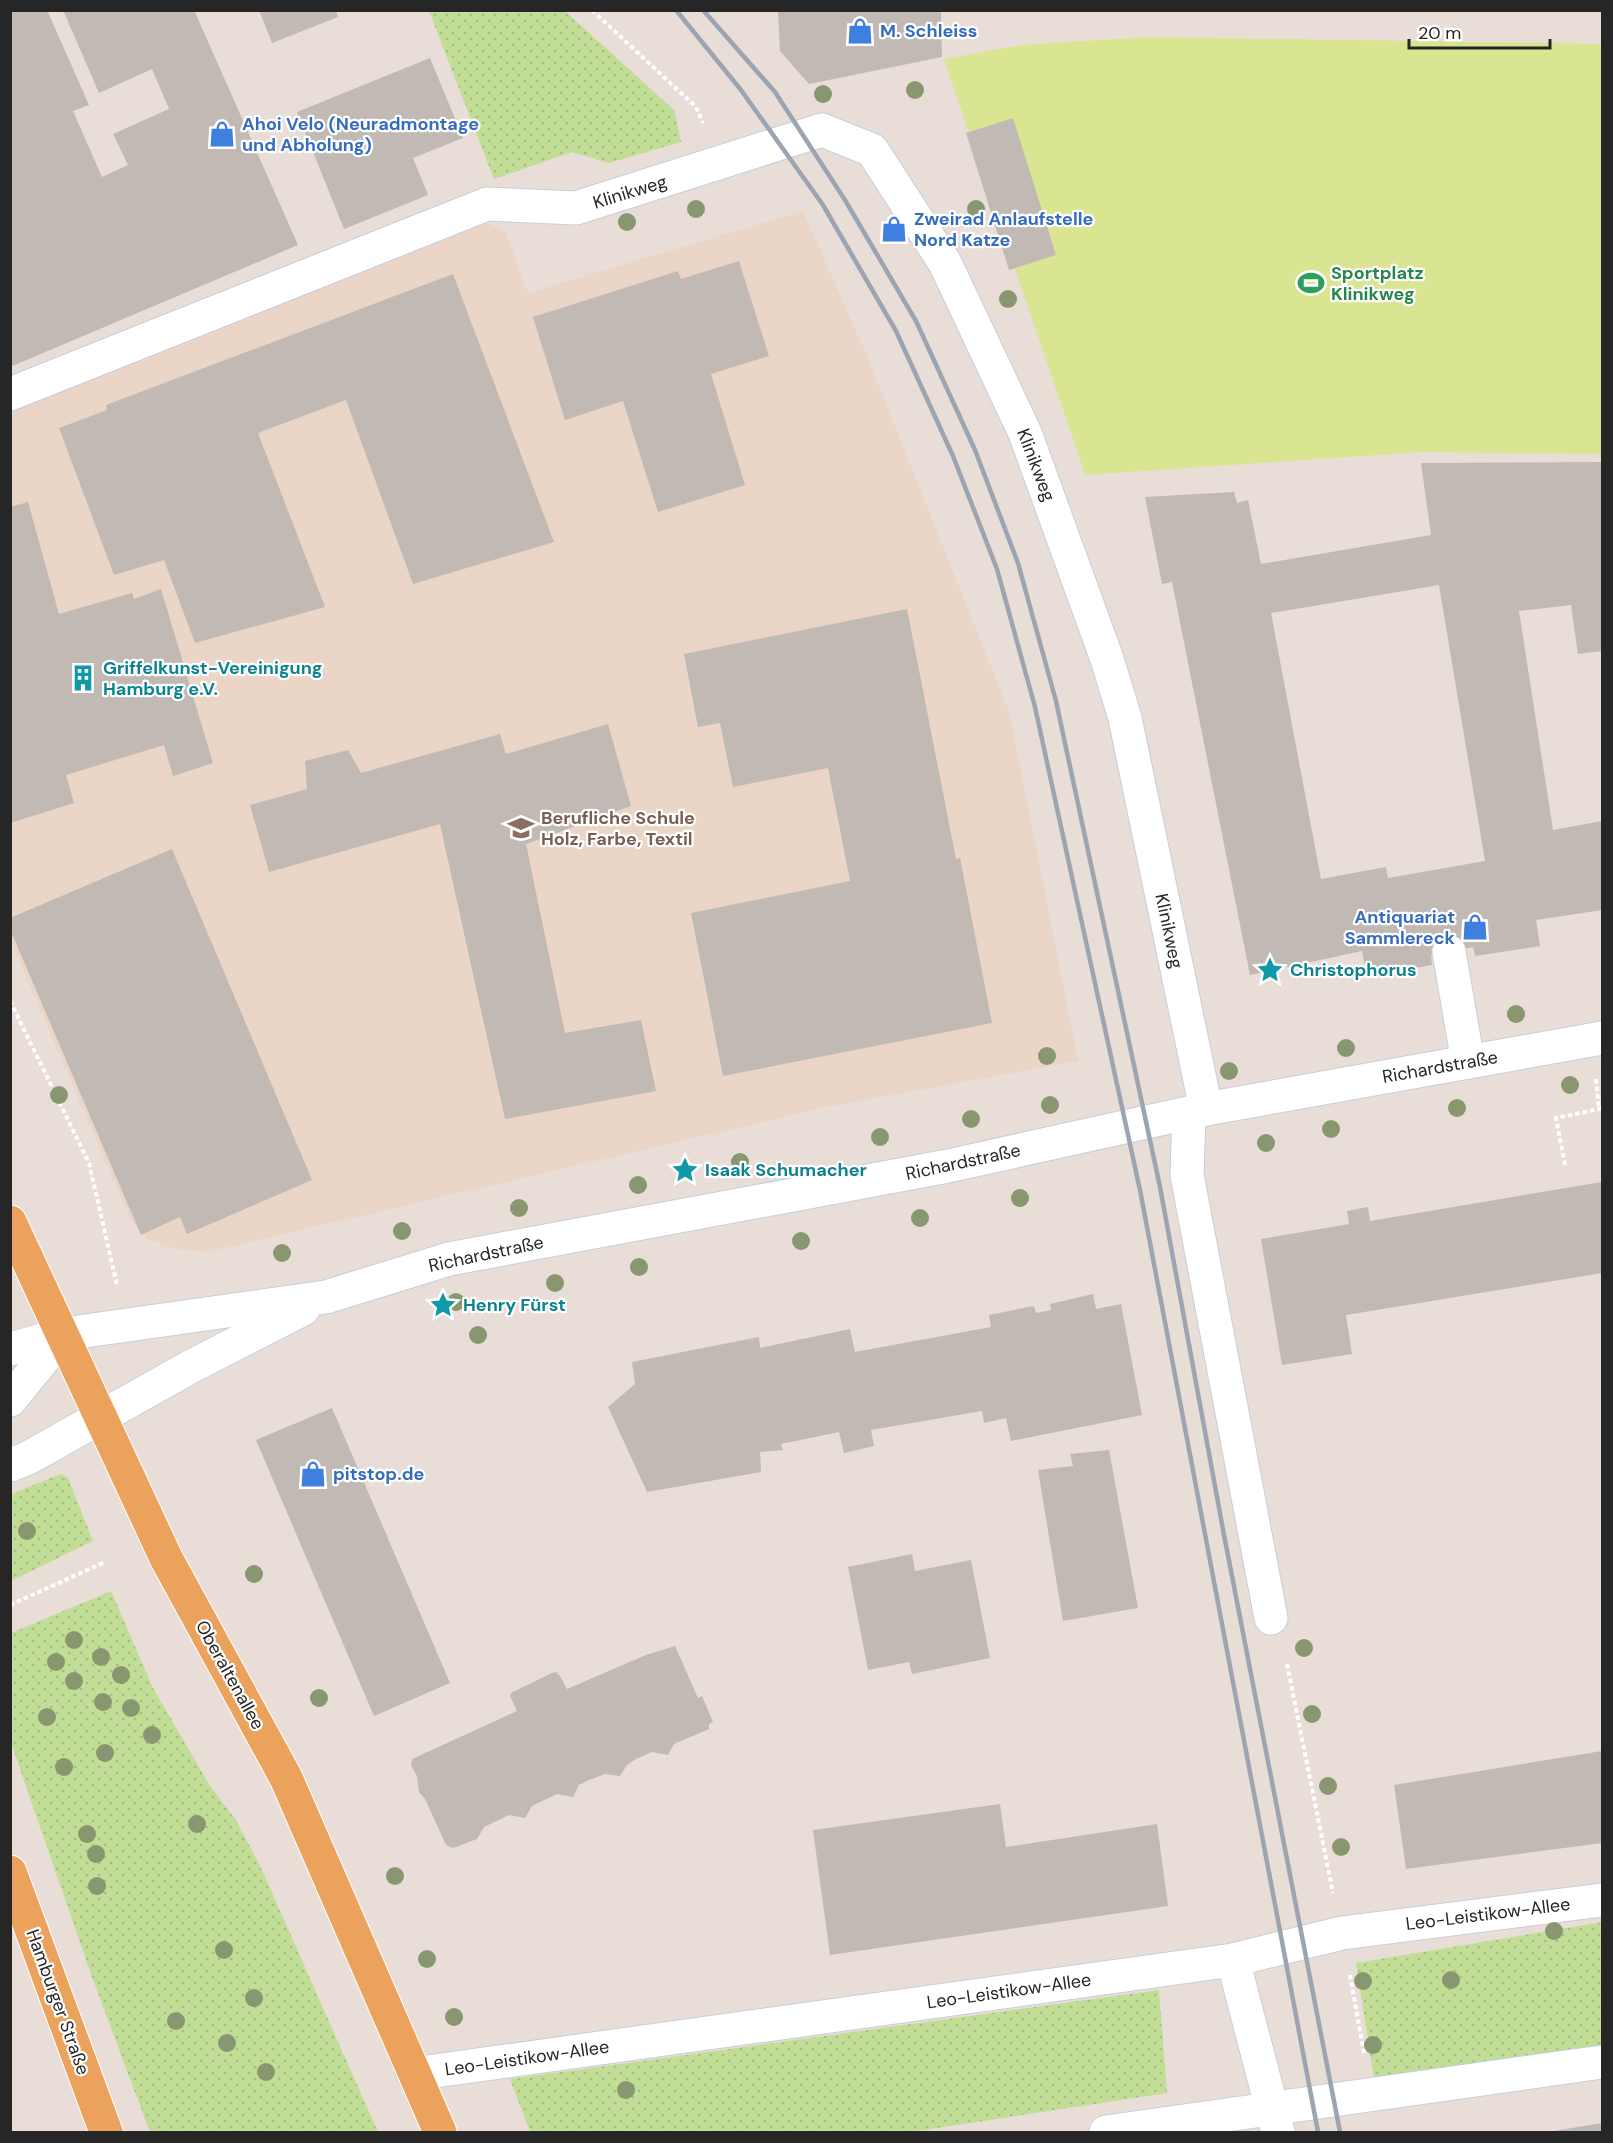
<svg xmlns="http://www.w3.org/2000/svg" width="1613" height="2143" font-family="'DM Sans',sans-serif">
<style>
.education{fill:#ead5c7}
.grass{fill:url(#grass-dots)}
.pitch{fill:#d9e591}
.building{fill:#c0b9b4;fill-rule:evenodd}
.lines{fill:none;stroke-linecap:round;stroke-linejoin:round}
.minor-casing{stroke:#c6cfd8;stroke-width:35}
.major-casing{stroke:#fff;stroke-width:35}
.path{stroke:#fff;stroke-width:4;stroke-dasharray:4.5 3;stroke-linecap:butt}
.minor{stroke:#fff;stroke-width:33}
.major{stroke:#eaa25c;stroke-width:33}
.rail{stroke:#9ba4b0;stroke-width:4.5}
.tree{fill:#899770}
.labels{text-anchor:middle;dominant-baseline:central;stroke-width:4.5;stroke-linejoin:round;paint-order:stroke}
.shop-label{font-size:18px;font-weight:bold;fill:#366cbe;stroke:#fff;text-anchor:start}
.street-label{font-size:18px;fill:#262626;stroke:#fff}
.leisure-label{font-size:18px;font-weight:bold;fill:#27864d;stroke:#fff;text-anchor:start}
.culture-label{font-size:18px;font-weight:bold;fill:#0d838f;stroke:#fff;text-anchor:start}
.education-label{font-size:18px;font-weight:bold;fill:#785e54;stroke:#fff;text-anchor:start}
</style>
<defs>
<pattern id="grass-dots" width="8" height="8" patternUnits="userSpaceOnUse" patternTransform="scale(1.5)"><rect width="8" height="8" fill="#c2de96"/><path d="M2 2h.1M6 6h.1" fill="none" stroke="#a7be81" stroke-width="1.8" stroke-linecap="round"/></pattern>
</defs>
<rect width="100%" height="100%" fill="#e9ddd8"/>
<polygon class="education" points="803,211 867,356 1010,714 1078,1061 831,1106 207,1252 176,1249 148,1239 131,1220 11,942 10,405 479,219 505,231 528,293"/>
<g class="grass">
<polygon points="429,11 565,11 674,110 681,142 609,163 572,152 494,179"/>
<polygon points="61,1474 68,1478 93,1541 11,1581 11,1494"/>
<polygon points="111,1591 153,1688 210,1786 236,1820 261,1868 378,2132 150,2132 93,1980 11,1743 11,1633"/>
<polygon points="1602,1922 1602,2047 1375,2085 1356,1963"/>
<polygon points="1159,1990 1167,2093 911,2132 530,2132 510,2079"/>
</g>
<polygon class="pitch" points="1151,37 1602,44 1602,454 1420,452 1085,475 944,59 1022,45"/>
<g class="building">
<polygon points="10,10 47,10 89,105 73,111 102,177 128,165 113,134 169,109 152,69 99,93 63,10 194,10 298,245 10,367"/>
<polygon points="259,10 336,10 338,17 272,43"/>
<polygon points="778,10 941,10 942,57 809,84 780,51"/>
<polygon points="430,58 463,138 413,158 428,195 344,229 297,112"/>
<polygon points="1013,118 1056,255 1009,270 966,133"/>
<polygon points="739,261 769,356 711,374 745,485 658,512 623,401 565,420 533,317 678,271 681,279"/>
<polygon points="453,274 554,542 413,584 346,400 258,433 325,607 195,643 164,560 114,575 59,428 107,410 106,405"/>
<path d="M1602,462V651L1578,654L1571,605L1519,611L1553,830L1602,821V910L1536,920L1540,946L1475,956L1473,947L1431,955L1432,965L1367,976L1362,951L1250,975L1172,582L1162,584L1145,497L1234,492L1237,503L1248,500L1261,564L1431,535L1421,463ZM1439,585L1485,861L1388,878L1386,867L1321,879L1271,613Z"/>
<polygon points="28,502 59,614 132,593 134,599 161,589 213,763 173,776 164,745 66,775 74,803 10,823 10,507"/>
<polygon points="907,609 956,859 960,858 992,1023 723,1076 691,913 850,881 828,768 733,787 720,723 698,727 684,654"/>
<polygon points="608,724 631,806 526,844 565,1033 641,1020 656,1091 505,1119 440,824 269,872 250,805 307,789 305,761 348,750 361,773 500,734 506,754"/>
<polygon points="172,849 312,1180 187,1234 180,1217 141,1235 10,929 10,918"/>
<polygon points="1602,1182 1602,1273 1346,1315 1352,1354 1282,1365 1261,1239 1349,1224 1347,1211 1368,1207 1370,1221"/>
<polygon points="1093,1294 1096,1309 1121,1304 1142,1415 1011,1441 1006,1418 984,1423 982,1411 871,1430 874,1446 844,1453 839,1432 781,1444 783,1450 760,1452 761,1472 647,1492 608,1407 635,1384 632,1362 759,1337 760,1348 850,1329 855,1352 991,1327 989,1315 1034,1306 1036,1313 1051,1310 1050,1304"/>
<polygon points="332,1408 450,1683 374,1716 256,1440"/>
<polygon points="1109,1450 1138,1608 1063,1621 1038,1470 1073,1466 1070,1454"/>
<polygon points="912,1554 915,1571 971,1560 990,1658 912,1674 909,1662 868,1670 848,1567"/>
<polygon points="675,1646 698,1698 702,1696 713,1722 709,1724 709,1729 674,1744 668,1755 652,1752 636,1759 627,1765 620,1776 605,1774 589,1780 579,1785 573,1797 557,1794 532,1806 525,1818 509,1815 484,1827 477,1839 453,1848 446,1845 425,1799 419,1792 417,1776 411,1765 412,1759 517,1711 510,1696 511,1693 552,1673 556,1672 560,1676 567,1689 646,1655"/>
<polygon points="1602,1751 1602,1843 1406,1869 1394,1785"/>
<polygon points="1000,1804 1006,1847 1157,1824 1168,1906 830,1955 813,1830"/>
<polygon points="1602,2123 1602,2132 1554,2132 1554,2131"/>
</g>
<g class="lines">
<g class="minor-casing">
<g id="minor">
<polyline points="10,394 487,204 576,208 822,130 872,150 945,263 1025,433 1107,659 1125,718 1206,1109"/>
<polyline points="1449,952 1468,1062"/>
<polyline points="1189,1113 1187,1175 1271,1618"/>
<polyline points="10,1349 64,1334 326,1297 449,1259 948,1166 1206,1109 1602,1038"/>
<polyline points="10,1400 64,1334"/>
<polyline points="10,1465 28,1458 190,1367 303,1309"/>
<polyline points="1233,1960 1278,2132"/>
<polyline points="413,2074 1233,1960 1342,1933 1602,1900"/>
<polyline points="1106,2132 1602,2062"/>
</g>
</g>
<g class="major-casing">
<g id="major">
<polyline points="10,1222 166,1558 286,1778 440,2132"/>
<polyline points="10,1872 106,2132"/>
</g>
</g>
<g class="path">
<polyline points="592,10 696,107 703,123"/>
<polyline points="10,1001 89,1163 117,1285"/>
<polyline points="1596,1079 1599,1109 1602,1108"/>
<polyline points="1565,1165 1556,1118 1599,1109"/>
<polyline points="10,1605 105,1562"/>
<polyline points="1287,1664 1333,1893"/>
<polyline points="1350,1975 1364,2053"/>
</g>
<use href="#minor" class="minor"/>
<use href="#major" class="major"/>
<g class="rail">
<polyline points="676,10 741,90 823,205 896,331 953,456 997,569 1035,707 1140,1190 1318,2132"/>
<polyline points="703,10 775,92 845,200 916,321 975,450 1018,563 1056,701 1160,1187 1224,1535 1340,2132"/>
</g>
</g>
<g class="tree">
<circle cx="915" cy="90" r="9"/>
<circle cx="823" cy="94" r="9"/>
<circle cx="696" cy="209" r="9"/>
<circle cx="976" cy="209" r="9"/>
<circle cx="627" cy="222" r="9"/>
<circle cx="1008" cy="299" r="9"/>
<circle cx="1516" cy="1014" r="9"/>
<circle cx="1346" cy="1048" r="9"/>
<circle cx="1047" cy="1056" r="9"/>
<circle cx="1229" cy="1071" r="9"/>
<circle cx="1570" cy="1085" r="9"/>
<circle cx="59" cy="1095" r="9"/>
<circle cx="1050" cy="1105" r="9"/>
<circle cx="1457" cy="1108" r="9"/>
<circle cx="971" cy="1119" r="9"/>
<circle cx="1331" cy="1129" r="9"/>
<circle cx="880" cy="1137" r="9"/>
<circle cx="1266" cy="1143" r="9"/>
<circle cx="740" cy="1162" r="9"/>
<circle cx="638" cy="1185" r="9"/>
<circle cx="1020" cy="1198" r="9"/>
<circle cx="519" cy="1208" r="9"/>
<circle cx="920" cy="1218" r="9"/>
<circle cx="402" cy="1231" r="9"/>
<circle cx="801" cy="1241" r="9"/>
<circle cx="282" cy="1253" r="9"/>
<circle cx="639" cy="1267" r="9"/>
<circle cx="555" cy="1283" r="9"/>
<circle cx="456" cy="1302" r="9"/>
<circle cx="478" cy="1335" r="9"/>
<circle cx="27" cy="1531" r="9"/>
<circle cx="254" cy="1574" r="9"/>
<circle cx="74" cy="1640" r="9"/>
<circle cx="1304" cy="1648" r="9"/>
<circle cx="101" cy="1657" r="9"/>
<circle cx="56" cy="1662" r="9"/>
<circle cx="121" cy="1675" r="9"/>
<circle cx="74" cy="1681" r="9"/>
<circle cx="319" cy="1698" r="9"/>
<circle cx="103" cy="1702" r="9"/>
<circle cx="131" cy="1708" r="9"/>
<circle cx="1312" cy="1714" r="9"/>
<circle cx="47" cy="1717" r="9"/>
<circle cx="152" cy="1735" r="9"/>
<circle cx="105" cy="1753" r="9"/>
<circle cx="64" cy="1767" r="9"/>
<circle cx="1328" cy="1786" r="9"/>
<circle cx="197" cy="1824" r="9"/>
<circle cx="87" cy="1834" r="9"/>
<circle cx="1341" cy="1847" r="9"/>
<circle cx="96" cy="1854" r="9"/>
<circle cx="395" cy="1876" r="9"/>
<circle cx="97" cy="1886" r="9"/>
<circle cx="1554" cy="1931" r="9"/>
<circle cx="224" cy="1950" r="9"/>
<circle cx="427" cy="1959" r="9"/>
<circle cx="1451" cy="1980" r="9"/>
<circle cx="1363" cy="1981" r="9"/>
<circle cx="254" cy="1998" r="9"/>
<circle cx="454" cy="2017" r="9"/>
<circle cx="176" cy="2021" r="9"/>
<circle cx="227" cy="2043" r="9"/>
<circle cx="1373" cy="2045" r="9"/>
<circle cx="266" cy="2072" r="9"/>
<circle cx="626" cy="2090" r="9"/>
</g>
<defs>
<g id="shop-bare" transform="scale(2.07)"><path d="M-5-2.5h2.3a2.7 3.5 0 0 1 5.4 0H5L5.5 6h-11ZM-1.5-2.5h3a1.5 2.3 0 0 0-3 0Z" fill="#3f7fe0" stroke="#fff" stroke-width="2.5" paint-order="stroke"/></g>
<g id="stadium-bare" transform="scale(2.07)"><path d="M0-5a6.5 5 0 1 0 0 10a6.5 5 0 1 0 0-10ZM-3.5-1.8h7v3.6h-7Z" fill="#2e9e5b" stroke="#fff" stroke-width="2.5" paint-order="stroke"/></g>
<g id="building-bare" transform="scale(2.07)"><path d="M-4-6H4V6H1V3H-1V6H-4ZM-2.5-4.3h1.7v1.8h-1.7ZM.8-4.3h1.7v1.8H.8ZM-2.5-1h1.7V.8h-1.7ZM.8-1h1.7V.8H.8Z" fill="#0f9aa8" stroke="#fff" stroke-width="2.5" paint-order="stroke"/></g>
<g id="school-bare" transform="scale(2.07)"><path d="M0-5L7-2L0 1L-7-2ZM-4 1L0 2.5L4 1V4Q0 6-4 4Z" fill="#8d6e63" stroke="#fff" stroke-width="2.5" paint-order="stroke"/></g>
<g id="sight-bare" transform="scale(2.07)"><path d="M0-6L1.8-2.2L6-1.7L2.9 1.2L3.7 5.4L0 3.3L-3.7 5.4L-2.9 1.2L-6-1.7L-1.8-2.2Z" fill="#0f9aa8" stroke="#fff" stroke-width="2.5" paint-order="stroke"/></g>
</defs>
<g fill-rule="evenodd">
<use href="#shop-bare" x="860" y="31"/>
<use href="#shop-bare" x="222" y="134"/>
<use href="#shop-bare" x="894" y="229"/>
<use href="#stadium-bare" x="1311" y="283"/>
<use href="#building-bare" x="83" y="678"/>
<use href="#school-bare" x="521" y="828"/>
<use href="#shop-bare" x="1475" y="927"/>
<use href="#sight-bare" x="1270" y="970"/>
<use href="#sight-bare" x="685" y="1170"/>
<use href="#sight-bare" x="443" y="1305"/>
<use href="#shop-bare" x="313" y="1474"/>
</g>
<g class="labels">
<g class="shop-label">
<text x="880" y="31">M. Schleiss</text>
<text x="242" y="124">Ahoi Velo (Neuradmontage<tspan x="242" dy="21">und Abholung)</tspan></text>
<text x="914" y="219">Zweirad Anlaufstelle<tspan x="914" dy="21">Nord Katze</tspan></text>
<text x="1455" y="917" text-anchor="end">Antiquariat<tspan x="1455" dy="21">Sammlereck</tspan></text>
<text x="333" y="1474">pitstop.de</text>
</g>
<g class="street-label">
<text transform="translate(630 192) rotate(-17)">Klinikweg</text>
<text transform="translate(1036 465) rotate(69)">Klinikweg</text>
<text transform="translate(1169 931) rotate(78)">Klinikweg</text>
<text transform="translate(1440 1067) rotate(-10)">Richardstraße</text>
<text transform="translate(963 1162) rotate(-12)">Richardstraße</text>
<text transform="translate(486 1254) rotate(-12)">Richardstraße</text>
<text transform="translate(230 1675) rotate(61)">Oberaltenallee</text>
<text transform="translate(1488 1914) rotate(-7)">Leo-Leistikow-Allee</text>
<text transform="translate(1009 1991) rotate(-8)">Leo-Leistikow-Allee</text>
<text transform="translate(58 2002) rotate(70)">Hamburger Straße</text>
<text transform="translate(527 2058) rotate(-8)">Leo-Leistikow-Allee</text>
</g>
<g class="leisure-label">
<text x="1331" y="273">Sportplatz<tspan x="1331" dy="21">Klinikweg</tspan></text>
</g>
<g class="culture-label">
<text x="103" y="668">Griffelkunst-Vereinigung<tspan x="103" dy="21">Hamburg e.V.</tspan></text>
<text x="1290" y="970">Christophorus</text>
<text x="705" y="1170">Isaak Schumacher</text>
<text x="463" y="1305">Henry Fürst</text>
</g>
<g class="education-label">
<text x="541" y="818">Berufliche Schule<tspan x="541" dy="21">Holz, Farbe, Textil</tspan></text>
</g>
</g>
<rect width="1613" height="2143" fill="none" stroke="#262626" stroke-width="24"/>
<path d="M1409 39v9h141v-9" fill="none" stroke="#262626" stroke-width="3"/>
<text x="1418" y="39" font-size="18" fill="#262626" stroke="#ffffff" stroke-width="4.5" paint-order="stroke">20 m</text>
</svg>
